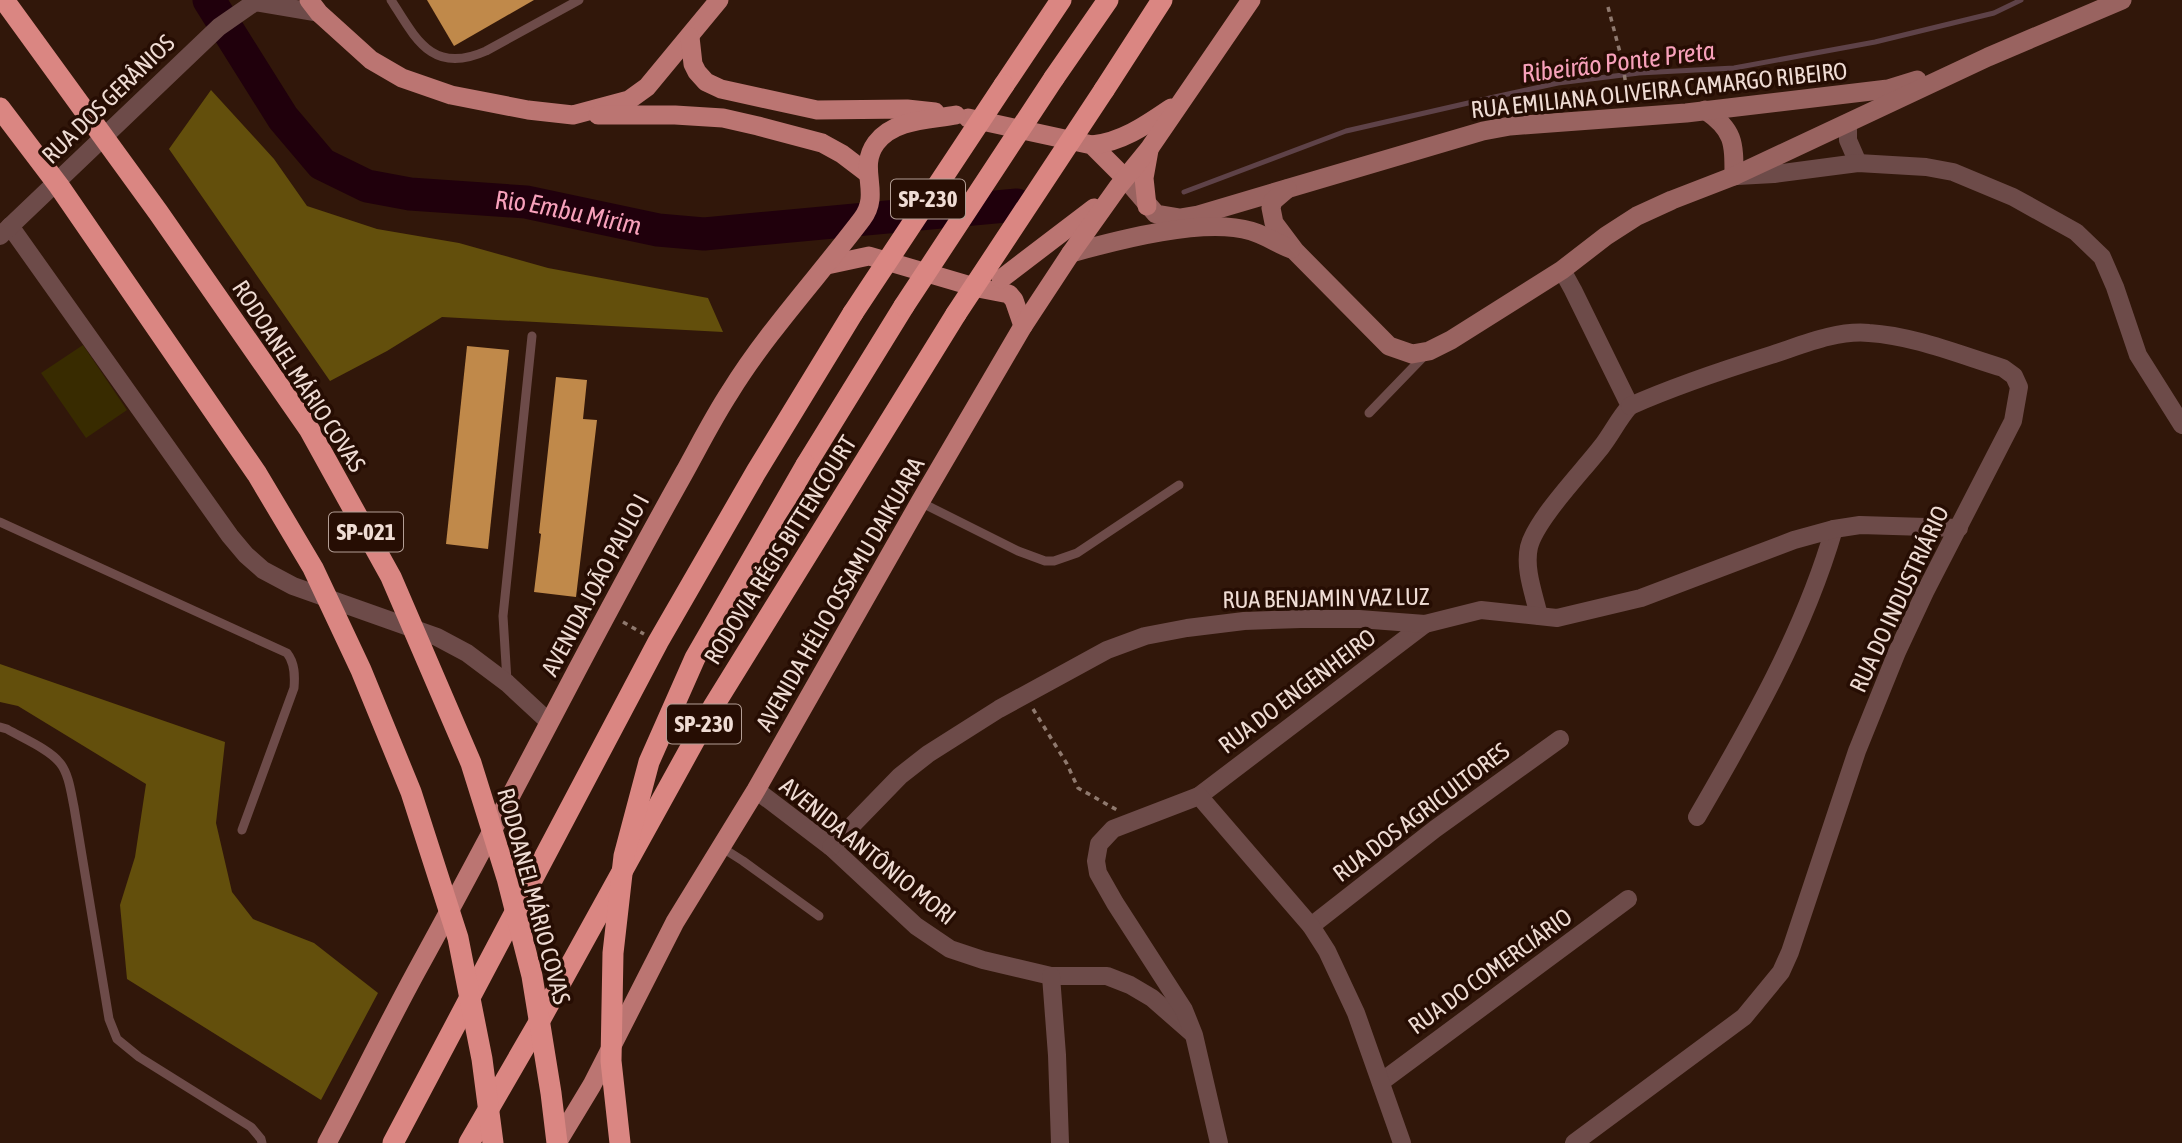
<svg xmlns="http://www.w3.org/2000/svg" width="2182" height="1143" font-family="'Asap Condensed',sans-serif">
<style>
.green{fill:#382b00}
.forest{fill:#634f0c}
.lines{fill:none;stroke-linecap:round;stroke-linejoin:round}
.stream{stroke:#5e4248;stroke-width:5}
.river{stroke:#20000c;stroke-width:33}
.building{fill:#c0894a}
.path{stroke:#8f796e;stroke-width:3.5;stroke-dasharray:5 5;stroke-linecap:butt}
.service{stroke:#6d4b49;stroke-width:9}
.minor{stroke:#6d4b49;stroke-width:18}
.secondary{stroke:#996360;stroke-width:19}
.primary{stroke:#bb7572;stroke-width:19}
.motorway{stroke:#da8682;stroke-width:21}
.motorway-bridge{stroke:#da8682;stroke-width:21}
.labels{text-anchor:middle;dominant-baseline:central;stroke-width:7;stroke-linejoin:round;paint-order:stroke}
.shield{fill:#260d03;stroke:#b39e95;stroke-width:2}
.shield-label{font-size:23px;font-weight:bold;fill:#efdcd4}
.street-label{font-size:24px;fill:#efdcd4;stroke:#260d03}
.water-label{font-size:26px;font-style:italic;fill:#f8a1bb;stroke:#260d03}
</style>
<rect width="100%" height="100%" fill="#31170a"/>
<polygon class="green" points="83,345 127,410 86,438 41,373"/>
<g class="forest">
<polygon points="211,90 274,159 307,206 377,229 459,243 548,268 708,298 723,332 442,317 387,351 330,381 169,149"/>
<polygon points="0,664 225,742 216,823 232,892 253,919 314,943 378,993 321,1100 127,979 120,905 135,857 146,784 18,706 0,702"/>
</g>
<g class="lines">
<polyline class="stream" points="1184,192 1346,131 1490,98 1558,83 1639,73 1734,68 1875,42 1994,13 2021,0"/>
<path class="river" id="s1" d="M209,0L283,118L322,164L367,186L410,194L526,202L658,230L704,234L1017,205"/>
</g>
<g class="building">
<polygon points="427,0 534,0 454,46"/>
<polygon points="467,346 509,350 488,549 446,544"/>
<polygon points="556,377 587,380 583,419 597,420 576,597 534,592 541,534 539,533"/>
</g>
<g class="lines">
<g class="path">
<polyline points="1608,7 1622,60 1628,98"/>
<polyline points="623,622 644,634"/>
<polyline points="1033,709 1067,764 1078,788 1117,810"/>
</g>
<g class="service">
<path d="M391,0C416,39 432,75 486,51L579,0"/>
<polyline points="1369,413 1426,354"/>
<polyline points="920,502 1018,551 1045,561 1054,561 1077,553 1179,485"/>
<path d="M0,522L287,653C295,663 295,676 294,688L242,830"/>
<polyline points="507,681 503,616 532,336"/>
<path d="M0,727L7,729C22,738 49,749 60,763C69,774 71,793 74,807L109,1019L117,1039L139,1057L251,1127L261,1139L262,1143"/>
<polyline points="721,847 743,861 819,916"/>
</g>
<g class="minor">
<polyline points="1848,123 1848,140 1858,163"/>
<polyline points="1737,176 1774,174 1858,163 1926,167 1953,172 2013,197 2076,232 2102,257 2115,287 2138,355 2182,425"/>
<polyline points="10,226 230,536 246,555 263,570 293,586 437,637 467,653 507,683 549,722"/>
<polyline points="0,236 219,27 255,2 319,13"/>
<path d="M1539,616C1534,594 1524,569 1529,547C1536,519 1583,471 1602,446C1612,433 1619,418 1630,406L1573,290L1562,270"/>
<polyline points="756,790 831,847 916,926 950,949 983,960 1051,976 1107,976 1130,985 1152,998 1192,1033"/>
<polyline points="1199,796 1425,624"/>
<path d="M1697,817C1751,724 1804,632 1834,529"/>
<polyline points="831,847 900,776 928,754 999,709 1107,650 1145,636 1187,628 1244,621 1301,619 1359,619 1425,624 1481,610 1557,618 1641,598 1794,540 1834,529 1860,525 1959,528"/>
<polyline points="1311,926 1435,829 1560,739"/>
<polyline points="1051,976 1057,1055 1060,1143"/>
<polyline points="1381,1082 1628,899"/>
<polyline points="1219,1143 1194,1035 1184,1010 1115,903 1098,873 1096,861 1099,844 1113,829 1199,796 1311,926 1327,951 1356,1013 1402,1143"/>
<path d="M1574,1143L1744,1017L1781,972L1790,952L1857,751L1897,652L1925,592L2013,421L2019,387L2014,376L2003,368C1960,355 1915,336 1869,333C1836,330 1802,345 1771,355C1723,370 1675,386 1630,406"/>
</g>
<g class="secondary">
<path d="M1705,110C1734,130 1734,142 1734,176"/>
<polyline points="1125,178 1156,214 1180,218 1198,215 1483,131 1510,126 1686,113 1888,89 1917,80"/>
<polyline points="1287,189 1273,201 1271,208 1274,223 1295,251 1389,346 1412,354 1429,351 1451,340 1562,270 1606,236 1637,216 1672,200 1734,176 1988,57 2122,0"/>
<path d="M1071,253C1118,240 1204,217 1251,231C1265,235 1278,244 1291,249"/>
</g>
<g class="primary">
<polyline points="309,0 319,13 371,60 402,78 451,95 528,110 573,115 629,100 647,87 719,0"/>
<polyline points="690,37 693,64 697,72 706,82 721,89 817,110 907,109 935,112"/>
<polyline points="598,115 675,115 723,118 758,126 822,143 842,154 867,173"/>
<polyline points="968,118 1092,145 1125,178"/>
<path d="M1092,145C1122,142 1146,125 1171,108"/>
<polyline points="1147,206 1144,178 1149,150"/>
<polyline points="827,265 869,256 978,288 1009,294 1014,300 1023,326"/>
<polyline points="1001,279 1094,208"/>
<path d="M327,1143C357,1087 385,1029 416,972C471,872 524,771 577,670C612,604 647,539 684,473C699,446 713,418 730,392C767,332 819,276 862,219C882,193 857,169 876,143C894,119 929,120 956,115"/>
<polyline points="557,1143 592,1085 675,922 756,790 920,502 1023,326 1071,253 1118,187 1149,149 1251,0"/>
</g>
<g class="motorway">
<polyline points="1054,78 1108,0"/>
<polyline points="1004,85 1061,0"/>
<polyline points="1104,90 1162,0"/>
<polyline points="806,465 904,306"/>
<polyline points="393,1143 658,642 756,472 853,313"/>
<polyline points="469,1143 539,1022 713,707 956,314"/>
</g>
<g class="motorway-bridge">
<polyline points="4,0 158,212 309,429 391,577 471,763 507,878 532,976 551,1093 557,1143"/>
<polyline points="0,108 59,186 257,474 313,568 361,670 411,792 458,938 482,1059 493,1143"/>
<polyline points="904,306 1054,78"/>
<polyline points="853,313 1004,85"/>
<polyline points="956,314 1104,90"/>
<polyline points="620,1143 611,1061 613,953 624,856 649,762 695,658 806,465"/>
</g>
</g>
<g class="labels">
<g class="shield">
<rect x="891" y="179.5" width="74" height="39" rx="5"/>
<rect x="329" y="512.5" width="74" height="39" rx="5"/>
<rect x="667" y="704.5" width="74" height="39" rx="5"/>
</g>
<g class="shield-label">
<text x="928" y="199">SP-230</text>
<text x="366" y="532">SP-021</text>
<text x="704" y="724">SP-230</text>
</g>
<g class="street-label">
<text transform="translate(1659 90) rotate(-6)">RUA EMILIANA OLIVEIRA CAMARGO RIBEIRO</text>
<text transform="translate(108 99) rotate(-44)">RUA DOS GERÂNIOS</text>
<text transform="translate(299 376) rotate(57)">RODOANEL MÁRIO COVAS</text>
<text transform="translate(780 550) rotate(-58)">RODOVIA RÉGIS BITTENCOURT</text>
<text transform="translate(595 585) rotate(-62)">AVENIDA JOÃO PAULO I</text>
<text transform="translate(840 594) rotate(-60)">AVENIDA HÉLIO OSSAMU DAIKUARA</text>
<text transform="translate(1326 598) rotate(-1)">RUA BENJAMIN VAZ LUZ</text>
<text transform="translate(1899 599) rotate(-65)">RUA DO INDUSTRIÁRIO</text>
<text transform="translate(1297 691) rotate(-37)">RUA DO ENGENHEIRO</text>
<text transform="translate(1421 812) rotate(-37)">RUA DOS AGRICULTORES</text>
<text transform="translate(868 851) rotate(39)">AVENIDA ANTÔNIO MORI</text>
<text transform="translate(534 896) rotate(75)">RODOANEL MÁRIO COVAS</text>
<text transform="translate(1490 971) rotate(-36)">RUA DO COMERCIÁRIO</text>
</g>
<g class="water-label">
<text transform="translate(1618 62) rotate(-7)">Ribeirão Ponte Preta</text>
<text stroke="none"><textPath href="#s1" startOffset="453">Rio Embu Mirim</textPath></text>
</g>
</g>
</svg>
